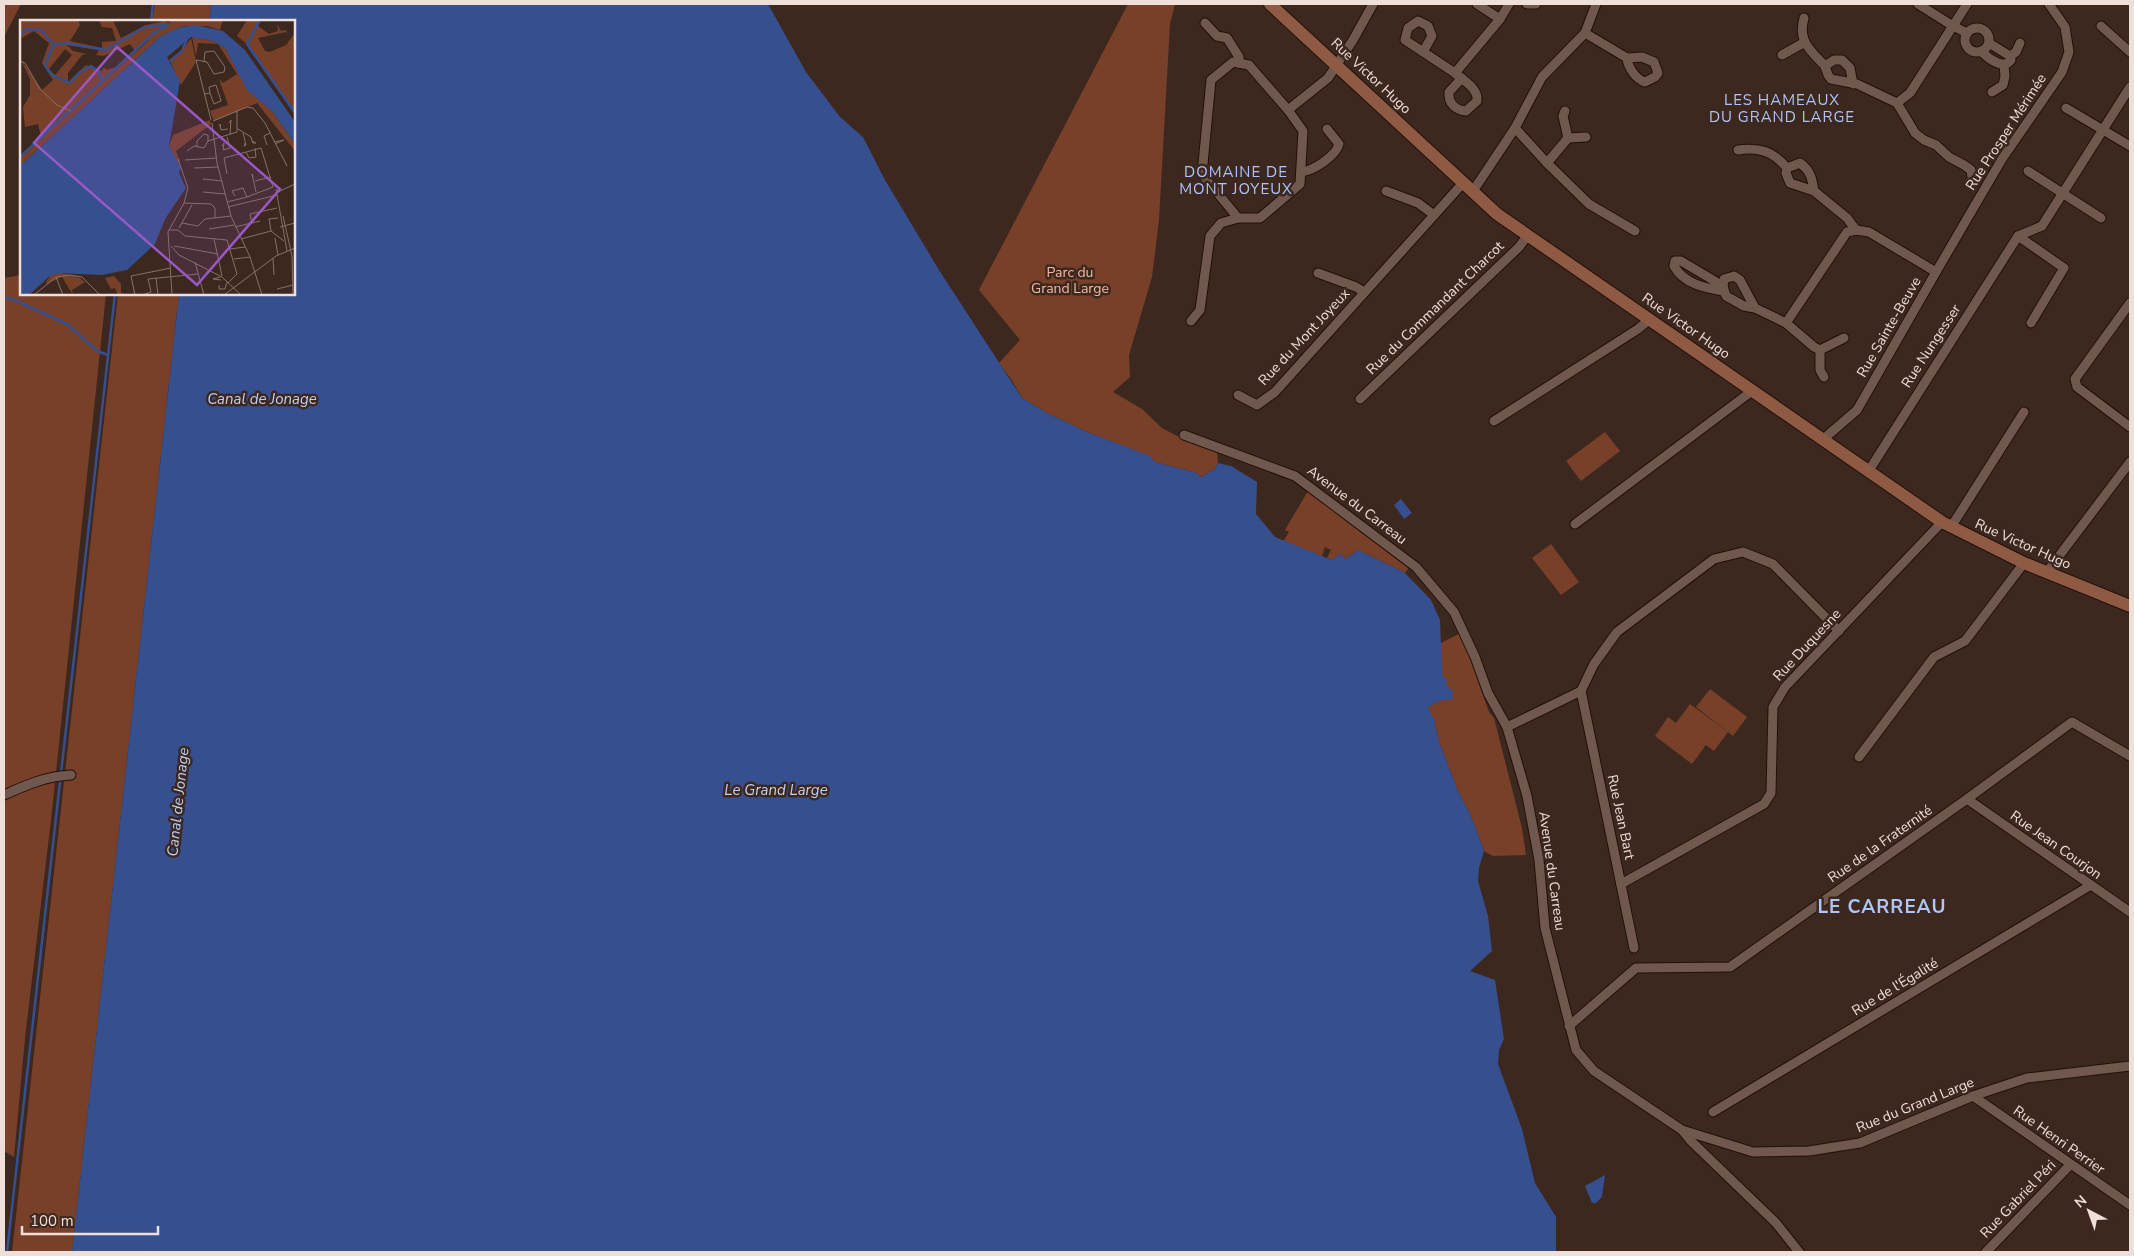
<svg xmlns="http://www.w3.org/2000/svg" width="2134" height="1256" font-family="'Nunito Sans',sans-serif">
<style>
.green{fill:#784029}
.water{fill:#364f8e}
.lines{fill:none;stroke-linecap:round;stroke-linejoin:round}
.stream{stroke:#364f8e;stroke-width:2.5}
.street-casing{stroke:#231008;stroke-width:11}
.secondary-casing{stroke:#231008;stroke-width:14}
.street{stroke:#70584e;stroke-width:9}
.secondary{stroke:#8e5a44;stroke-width:12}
.labels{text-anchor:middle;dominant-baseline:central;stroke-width:5;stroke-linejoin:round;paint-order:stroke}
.street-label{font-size:14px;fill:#eedfd9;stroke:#3d281f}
.park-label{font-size:14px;fill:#f8b89e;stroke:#3d281f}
.neighbourhood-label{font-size:15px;letter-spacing:1px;fill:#adc5fb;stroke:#3d281f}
.water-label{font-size:15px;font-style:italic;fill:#bfd0f5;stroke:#3d281f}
.district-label{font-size:19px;font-weight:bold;letter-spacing:1px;fill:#adc5fb;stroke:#3d281f}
.inset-river{fill:none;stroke:#364f8e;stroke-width:2.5}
.inset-road{fill:none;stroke:#847169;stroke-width:1}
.view{fill:#9859c6;fill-opacity:0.15;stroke:#9859c6;stroke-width:2.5}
.inset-edge{fill:none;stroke:#eedfd9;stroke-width:2.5}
</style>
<rect width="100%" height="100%" fill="#3d281f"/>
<g class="green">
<polygon points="4,4 21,4 4,37"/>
<polygon points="155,4 211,4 209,21 152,21"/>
<polygon points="1128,4 1175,4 1170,24 1159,220 1152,277 1129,355 1130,377 1113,392 1142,409 1162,428 1177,436 1217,449 1218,463 1215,469 1201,477 1197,473 1155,462 1149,456 1087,432 1047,413 1022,398 1011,379 999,363 1020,340 979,290"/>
<polygon points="21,275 21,294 106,294 51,820 25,1038 14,1157 4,1151 4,278"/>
<polygon points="118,294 179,294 72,1252 12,1252"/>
<polygon points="1605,432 1620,451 1581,481 1566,461"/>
<polygon points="1308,491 1410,566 1405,573 1358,550 1346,559 1341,554 1332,560 1327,558 1331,550 1325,547 1322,556 1283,542 1289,532 1285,530"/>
<polygon points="1551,544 1579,582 1561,595 1532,558"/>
<polygon points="1461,633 1489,712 1494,718 1522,828 1526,855 1493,856 1484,851 1471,816 1458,791 1439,742 1434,720 1427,707 1442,700 1446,685 1442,675 1439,644"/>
<polygon points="1710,689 1747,717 1733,736 1696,707"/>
<polygon points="1690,704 1728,732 1714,751 1706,745 1692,764 1655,736 1668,717 1676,723"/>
</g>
<g class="water">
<polygon points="211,4 768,4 806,72 840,117 863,137 885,180 939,270 1022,398 1047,413 1087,432 1150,456 1155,462 1197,473 1201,477 1215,469 1218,463 1231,466 1257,482 1256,514 1275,537 1332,560 1341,554 1346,559 1358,550 1405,573 1431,600 1440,620 1442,675 1447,680 1446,685 1453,691 1452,700 1442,700 1428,707 1434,720 1439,742 1458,791 1471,816 1484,851 1479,868 1478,881 1488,916 1492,951 1470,971 1495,980 1504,1039 1499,1050 1498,1064 1522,1129 1535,1183 1556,1217 1556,1252 72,1252 179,294 294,294 294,21 209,21"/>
<polygon points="1401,499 1412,513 1404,519 1394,505"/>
<polygon points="1605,1175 1602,1197 1596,1203 1592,1203 1585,1186"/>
</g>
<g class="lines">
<g class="stream">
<polyline points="151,21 153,4"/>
<polyline points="4,298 10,298 67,324 97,351 108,355"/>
<polyline points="7,1252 115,294"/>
</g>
<g class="street-casing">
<g id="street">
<polyline points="1527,4 1536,4"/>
<polyline points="1596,4 1585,33 1542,77 1515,128 1547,163 1589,204 1635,231"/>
<polyline points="1918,4 1953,26 1967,33"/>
<path d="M1804,18C1797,41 1811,51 1825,66"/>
<polyline points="1500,19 1509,4"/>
<polyline points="1205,23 1217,36 1227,38 1239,57 1239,63"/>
<polyline points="2101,26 2130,52"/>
<circle cx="1977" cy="40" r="12"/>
<path d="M1585,33L1627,58L1642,57L1654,62L1658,73L1655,77L1645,82C1636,79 1628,68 1627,58"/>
<path d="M1981,51C1988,58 1998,67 2008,63L2011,60L2010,56L1989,43"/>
<polyline points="1423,52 1432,36 1428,26 1418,21 1408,28 1405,40 1455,73 1500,19 1477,4"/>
<polyline points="1782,55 1805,42"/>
<polyline points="2010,56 2016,52 2020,43"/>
<path d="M1455,73C1463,80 1479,89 1477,101L1466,111C1455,110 1448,103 1449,92L1462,78"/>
<polyline points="1853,84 1850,68 1842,60 1834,60 1825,66 1828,75 1831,79 1857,84 1897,103 1915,133 1924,140 1936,145 1949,157 1964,165 1971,170 1972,177"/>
<polyline points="1992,92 2003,85 2005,76 2004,65"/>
<polyline points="1897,103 1910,93 1967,4"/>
<polyline points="2066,108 2130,146"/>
<polyline points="1568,138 1586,137"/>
<path d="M1738,150C1759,147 1773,151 1787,168"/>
<polyline points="1547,163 1568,138 1563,116 1565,111"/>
<polyline points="2028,171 2101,218"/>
<path d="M1301,172C1313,171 1336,156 1339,144L1327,129"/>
<polyline points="1386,191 1418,203 1434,215"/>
<polyline points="1473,191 1515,128"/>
<path d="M1814,191L1790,183L1786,173L1787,168L1800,163C1811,171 1812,179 1814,191L1847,218L1856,230"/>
<polyline points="1238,218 1202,174 1211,80 1233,62 1249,65 1288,110"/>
<polyline points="2018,236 2064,268 2031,323"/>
<polyline points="1936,272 2002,159 2062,72 2069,52 2065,27 2049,4"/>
<polyline points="1318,273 1356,287 1364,292"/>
<path d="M1723,286L1681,261H1675L1674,266C1684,284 1705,288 1723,291"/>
<polyline points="2130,303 2075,379 2077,387 2130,427"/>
<polyline points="1755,308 1744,306 1726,296 1723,286 1724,279 1734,276 1740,280 1755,308 1786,323"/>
<polyline points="1191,321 1200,310 1210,236 1221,223 1238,218 1260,218 1300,184 1303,131 1288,110 1328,78 1353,40 1373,4"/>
<polyline points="1820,350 1820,370 1824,377"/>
<polyline points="1238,395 1257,405 1275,392 1463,183"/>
<polyline points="1360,399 1519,247 1528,235"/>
<polyline points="1494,421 1638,329 1650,319"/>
<polyline points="1184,435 1295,476 1416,567 1454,612 1475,657 1488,693 1507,727 1527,796 1539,860 1545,928 1576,1050 1594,1071 1682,1130 1690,1140 1776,1223 1799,1252"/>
<polyline points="1824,440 1828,435 1857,410 1936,272 1869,232 1856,230 1847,232 1786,323 1814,347 1820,350 1844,338"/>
<polyline points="1868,472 2018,236 2042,226 2130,87"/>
<polyline points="1575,524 1752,391"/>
<polyline points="1951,527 2024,412"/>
<polyline points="2047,572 2130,462"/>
<polyline points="1581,691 1634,948"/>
<polyline points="1507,727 1581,691 1594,664 1617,632 1714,559 1743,552 1773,564 1839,631"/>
<polyline points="1859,757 1934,657 1965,641 2024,563"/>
<path d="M4,795C26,785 47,776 71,775"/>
<polyline points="1967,799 2130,912"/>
<polyline points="1621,884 1764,804 1771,793 1773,707 1785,687 1942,522"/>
<polyline points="1569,1026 1636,968 1730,967 1967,799 2072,722 2130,756"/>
<polyline points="1973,1096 2130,1205"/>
<polyline points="1713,1112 2091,885"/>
<polyline points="1682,1130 1753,1152 1809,1151 1860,1143 1973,1096 2027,1078 2130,1066"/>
<polyline points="1986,1252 2070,1165"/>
</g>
</g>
<g class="secondary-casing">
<polyline id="secondary" points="1270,4 1497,214 1942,522 2024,563 2130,606"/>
</g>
<use href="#street" class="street"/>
<use href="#secondary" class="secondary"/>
</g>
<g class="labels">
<g class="street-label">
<text transform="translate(1371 76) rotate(43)">Rue Victor Hugo</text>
<text transform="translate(2006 132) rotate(-57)">Rue Prosper Mérimée</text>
<text transform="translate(1435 308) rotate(-44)">Rue du Commandant Charcot</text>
<text transform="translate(1686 326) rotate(35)">Rue Victor Hugo</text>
<text transform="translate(1889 327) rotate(-60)">Rue Sainte-Beuve</text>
<text transform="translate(1304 337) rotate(-47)">Rue du Mont Joyeux</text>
<text transform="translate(1931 346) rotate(-57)">Rue Nungesser</text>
<text transform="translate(1357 505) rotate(37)">Avenue du Carreau</text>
<text transform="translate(2023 544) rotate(24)">Rue Victor Hugo</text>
<text transform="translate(1807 645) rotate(-47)">Rue Duquesne</text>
<text transform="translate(1621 817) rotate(78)">Rue Jean Bart</text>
<text transform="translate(1880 844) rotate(-35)">Rue de la Fraternité</text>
<text transform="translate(2056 845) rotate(35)">Rue Jean Courjon</text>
<text transform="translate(1552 871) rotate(82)">Avenue du Carreau</text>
<text transform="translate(1895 987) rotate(-31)">Rue de l'Égalité</text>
<text transform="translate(1915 1105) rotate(-22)">Rue du Grand Large</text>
<text transform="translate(2059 1140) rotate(35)">Rue Henri Perrier</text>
<text transform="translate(2018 1199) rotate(-46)">Rue Gabriel Péri</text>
</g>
<g class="park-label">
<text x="1070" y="272">Parc du<tspan x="1070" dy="16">Grand Large</tspan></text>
</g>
<g class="neighbourhood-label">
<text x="1782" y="100">LES HAMEAUX<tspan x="1782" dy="17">DU GRAND LARGE</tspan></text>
<text x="1236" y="172">DOMAINE DE<tspan x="1236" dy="17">MONT JOYEUX</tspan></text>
</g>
<g class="water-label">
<text x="262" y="399">Canal de Jonage</text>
<text x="776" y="790">Le Grand Large</text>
<text transform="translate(178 802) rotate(-84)">Canal de Jonage</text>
</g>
<g class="district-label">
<text x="1882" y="907">LE CARREAU</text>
</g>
</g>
<g transform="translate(20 20)">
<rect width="275" height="275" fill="#3d281f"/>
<path d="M0,0H58L60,5L50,21L82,28V22L96,21L92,8L82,7L79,0H93L101,18L126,5L145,1L148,3L153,0H203L200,10L187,6H164L141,16L0,146V137L43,98L21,117L18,104L5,107L3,87L10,75V59L0,38L22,70L33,60L22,43L29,23L14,11L0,19ZM130,17L128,21L48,93L96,47L86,50L84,47L82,51L66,45L48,62V53L62,35L67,34L53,31L47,25L79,30L76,35L84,36L110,24L115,31ZM45,29L52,35L35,55L29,49ZM227,0H241L238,6L249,14L258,11L257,4L261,11L266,10L268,16L266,12L238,18L245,31L250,32L266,25L275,13V94L227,24L217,16ZM172,17L193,21L205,28L226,67L252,91L275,124V131L237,83L194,101L190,91L208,85L199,59L203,63L217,54L198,24L178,23L176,36ZM171,18L176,42L161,65L150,41L160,34ZM190,100L191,104L156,131L160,142L157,144L149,126L153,115ZM39,252L60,258L65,262L52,270L53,275L42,257L27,264L26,262L31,255ZM94,256L101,264V273L108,275H98L95,268L91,269L85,258Z" fill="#784029" fill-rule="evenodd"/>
<path d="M176,5L203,11L225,30L275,102V124L252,91L227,70L205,28L193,21L171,17L147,37L160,61L149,126L161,148L159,153L166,168L145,199L135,224L107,250L82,255L39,253L30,256L9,275H0V146L141,16L161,7Z" fill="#364f8e"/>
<path class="inset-river" d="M240,0L227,24L275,93M0,15L7,9L21,10L33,24M33,25L45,23L86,30L124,7L149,5M33,25L25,45L32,55L50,63L60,52L71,46L78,51L82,62M150,41L162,31L167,19M0,137L134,13L145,7"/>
<path class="inset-road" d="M0,41L5,43L20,69L37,85L51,91M184,41L185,32L194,31L205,47L204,52L194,54L187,42L176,40L191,100M184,74L190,73L189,67L196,65L201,81L194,84L190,73M193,101L227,87L233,88L245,103L267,146M192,103L197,143L211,196L230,237L242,275M209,103L211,100L210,115M200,107V104L201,110L208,109M218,109L231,117L232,121L233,123H236L232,121M223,113L226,125L224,126L225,123M254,122L264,120L255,124M247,125L244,116L250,113M177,126V121L184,114L188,115V121M202,126L204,123L203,130L210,128L207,117M167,131L174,126L184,128L188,121L217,112V91M226,132L229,138L236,137L235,128M165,140L197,138M174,148L198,147M207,154L204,138L241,128L253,167L227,177M233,157L232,154L236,172M183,159L202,161M235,161L251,157M256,169L267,231M183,172L205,174M256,173L275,164M207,182L227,177L223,168L212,171L215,176M164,183L191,184L195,188V198M208,187L257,175M263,196L272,236L273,275M258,198L249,199L251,211L264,221M162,203L178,206L185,199L211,196M232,203L230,194L257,188M215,207L240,201M260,207L275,203M159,208L172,185M189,209L214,205M149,210H158L165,216L207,220L217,254L208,263M255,218L258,235M194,219L202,256M221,219L251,211M151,226L159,235L202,257L221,275M154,226L198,234M210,229L225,227M253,238L254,255M214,239L230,237M175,242L184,275M36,257L43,275M200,257L193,259L201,260M136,258L138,275M199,265V269H205L207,262M257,269L273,265M14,275L36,257L50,255L62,257L80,275M115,275L111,256L151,248M122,275L131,272L128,259L178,254M152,275L148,212L164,183L168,168L158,139M204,275L256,236L275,228"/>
<path class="view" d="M97,27L260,169L177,265L14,123Z"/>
<rect width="275" height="275" class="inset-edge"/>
</g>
<rect width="2134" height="1256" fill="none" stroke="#eedfd9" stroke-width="10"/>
<g transform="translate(2089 1211) rotate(319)" stroke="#3d281f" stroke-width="4" paint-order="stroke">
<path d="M0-4L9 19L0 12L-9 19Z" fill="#eedfd9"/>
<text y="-8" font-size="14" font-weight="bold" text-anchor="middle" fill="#eedfd9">N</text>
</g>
<path d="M22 1226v8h136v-8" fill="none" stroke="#eedfd9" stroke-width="2.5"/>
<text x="30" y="1226" font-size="15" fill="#eedfd9" stroke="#3d281f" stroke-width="4" paint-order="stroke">100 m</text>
</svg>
